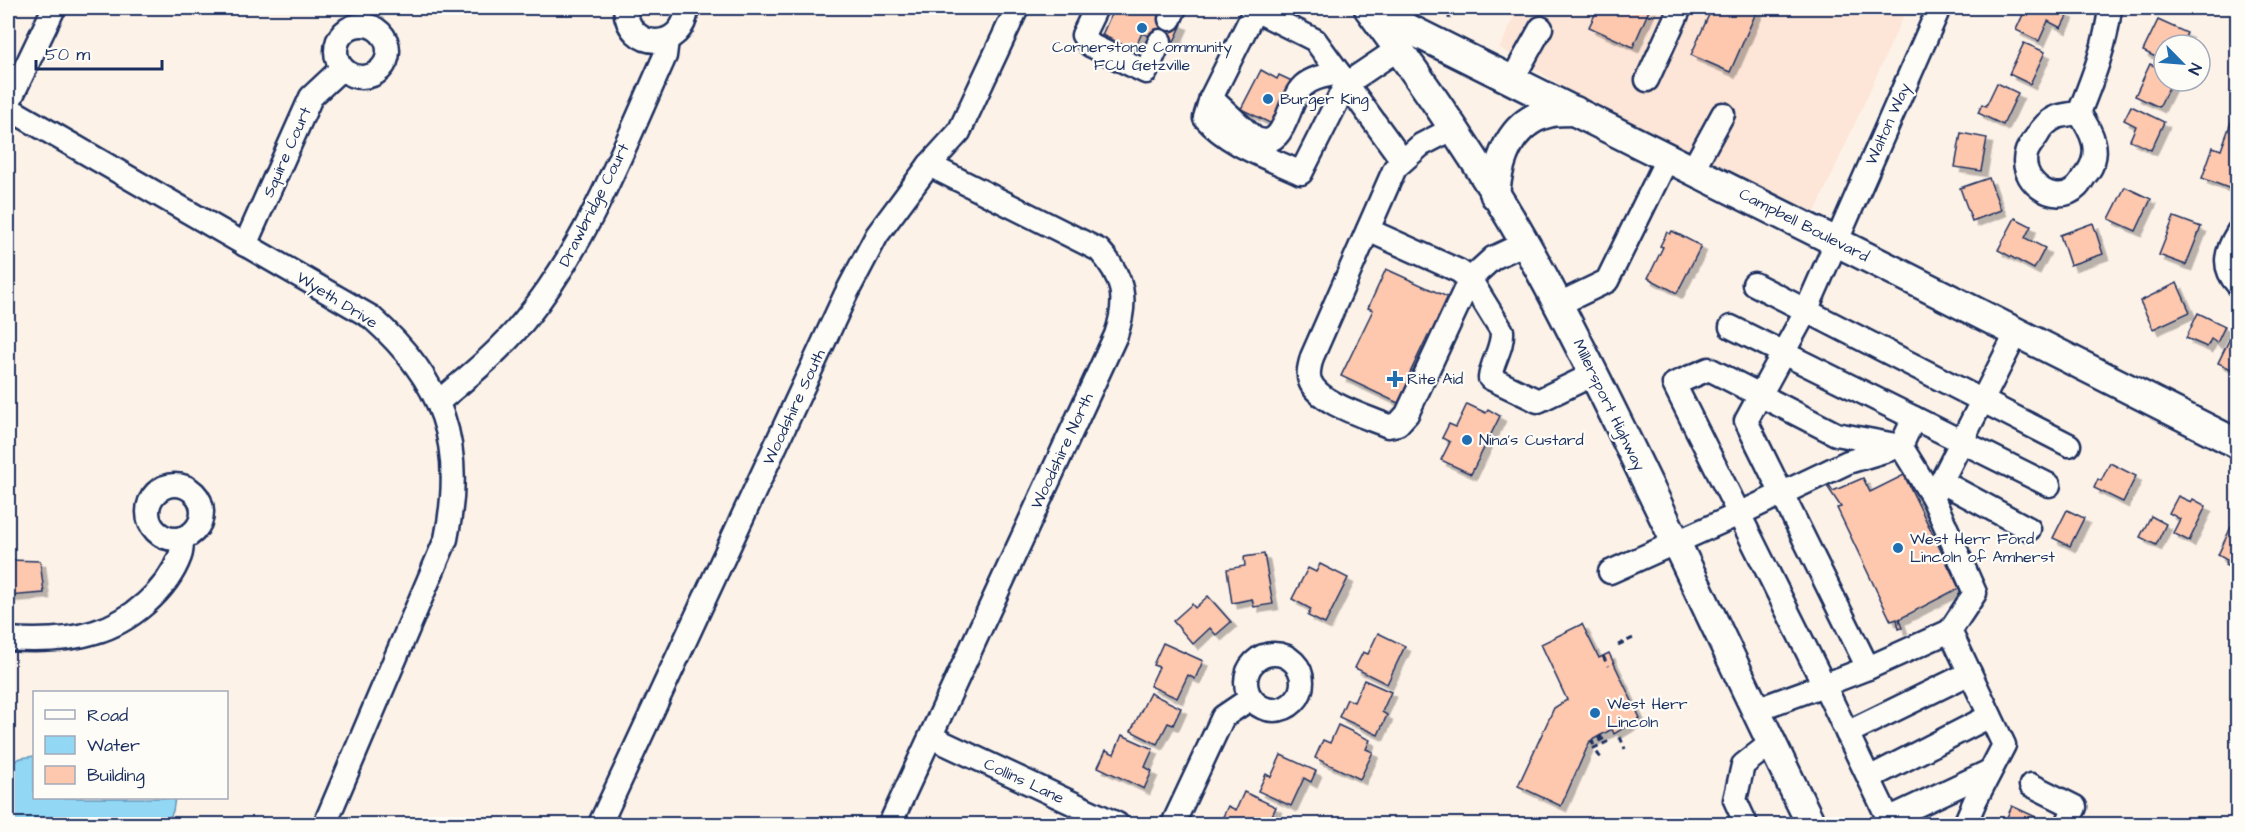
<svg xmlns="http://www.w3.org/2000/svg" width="2245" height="832" font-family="'Architects Daughter',sans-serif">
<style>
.built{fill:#fde5d7}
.water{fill:#92d7f4;stroke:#6294b8;stroke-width:1.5}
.building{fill:#fdc8ae;stroke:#1b2f5e;stroke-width:1.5;filter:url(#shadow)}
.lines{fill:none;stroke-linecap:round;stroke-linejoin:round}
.minor-casing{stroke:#1b2f5e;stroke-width:27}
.major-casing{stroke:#1b2f5e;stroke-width:33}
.path{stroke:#1b2f5e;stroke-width:3;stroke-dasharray:6 4.5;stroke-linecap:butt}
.minor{stroke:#fdfcf7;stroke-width:22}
.major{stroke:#fdfcf7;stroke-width:28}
.poi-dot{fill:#1f6fb2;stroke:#fdfcf7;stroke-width:2}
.labels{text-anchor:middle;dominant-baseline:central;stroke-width:4.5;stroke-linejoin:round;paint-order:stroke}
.poi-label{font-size:16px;fill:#1b2f5e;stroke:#fdfcf7;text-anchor:start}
.street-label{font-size:16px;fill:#1b2f5e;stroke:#fdfcf7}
</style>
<defs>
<filter id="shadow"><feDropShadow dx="5.5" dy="5.5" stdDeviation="0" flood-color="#0004"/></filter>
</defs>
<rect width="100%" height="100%" fill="#fdf2e8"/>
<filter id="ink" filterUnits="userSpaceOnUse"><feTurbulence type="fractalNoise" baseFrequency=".0167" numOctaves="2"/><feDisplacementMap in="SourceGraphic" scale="12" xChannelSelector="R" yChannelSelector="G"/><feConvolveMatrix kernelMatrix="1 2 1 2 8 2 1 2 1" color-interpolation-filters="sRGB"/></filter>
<g filter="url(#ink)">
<polygon class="built" points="1518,8 1907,8 1815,212 1582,98 1500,48"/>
<polygon class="water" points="34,756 34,798 175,798 173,811 167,824 8,824 8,764 21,758"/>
<g class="building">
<polygon points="1114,8 1150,8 1150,9 1182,24 1172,46 1142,33 1134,50 1102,35"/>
<polygon points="1598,8 1650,8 1633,47 1589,27"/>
<polygon points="1712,8 1758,8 1730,72 1691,55"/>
<polygon points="2026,8 2054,8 2068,14 2061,28 2048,21 2039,41 2016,30"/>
<polygon points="2158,20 2187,33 2181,45 2164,45 2164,61 2143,51"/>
<polygon points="2024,43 2045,52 2030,84 2009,74"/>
<polygon points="2150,64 2164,70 2164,81 2172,81 2159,107 2135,96"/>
<polygon points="1261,70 1277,79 1279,75 1294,82 1276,126 1241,109"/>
<polygon points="1997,83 2018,93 2003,125 1978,113 1982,104 1986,106"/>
<polygon points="2238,103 2238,180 2235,179 2231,189 2202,178 2213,147 2221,150"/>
<polygon points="2131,106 2164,122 2151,150 2130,140 2136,126 2124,120"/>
<polygon points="1961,133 1987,138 1981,171 1955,167"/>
<polygon points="1989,178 2001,210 1972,221 1960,188"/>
<polygon points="2125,187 2151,199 2136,231 2109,219"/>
<polygon points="2174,217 2201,227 2186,265 2159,255"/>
<polygon points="2015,218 2031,226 2025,238 2045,248 2034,269 1998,250"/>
<polygon points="2093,223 2103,254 2070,265 2060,235"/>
<polygon points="1672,231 1701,246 1677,293 1648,278 1663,247 1660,246 1667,232 1670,234"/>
<polygon points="1386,269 1452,299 1434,338 1428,335 1409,375 1422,381 1414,398 1403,393 1398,403 1341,376 1373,310 1368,308"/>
<polygon points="2177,283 2190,312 2153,329 2140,301"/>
<polygon points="2198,313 2225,326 2217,343 2211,339 2207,347 2186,338"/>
<polygon points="2232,334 2238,337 2238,372 2218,363"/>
<polygon points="1467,404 1486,413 1488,409 1500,416 1471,474 1441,460 1450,442 1442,438 1449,424 1456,427"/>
<polygon points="2110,463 2136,476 2123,502 2094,488 2098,479 2101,481"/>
<polygon points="1904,475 1959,588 1899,619 1902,628 1899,629 1897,619 1891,621 1837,508 1841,507 1827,486 1829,485 1833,491 1863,478 1870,492"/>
<polygon points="2178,496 2191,502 2193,499 2206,506 2189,541 2173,533 2180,519 2169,513"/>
<polygon points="2067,510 2084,518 2070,546 2053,538"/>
<polygon points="2151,516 2166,524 2156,545 2140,537"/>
<polygon points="2231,527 2238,531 2238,562 2234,569 2225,565 2227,560 2218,555"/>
<polygon points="1264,554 1273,604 1254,607 1252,599 1232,603 1227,569 1245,566 1244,557"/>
<polygon points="8,560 40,561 44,593 8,596"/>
<polygon points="1320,564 1348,578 1325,624 1308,616 1311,609 1292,599 1308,568 1316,572"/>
<polygon points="1208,596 1231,622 1216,635 1210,628 1193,644 1173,621 1192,604 1195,608"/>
<polygon points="1582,624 1599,658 1609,653 1640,718 1614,734 1612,729 1590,741 1561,806 1518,786 1554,708 1567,700 1541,644"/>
<polygon points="1378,633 1405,646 1387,684 1355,668 1363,652 1368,654"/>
<polygon points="1163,643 1203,661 1195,679 1188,675 1177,698 1150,686 1159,667 1153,665"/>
<polygon points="1364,680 1391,692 1382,712 1387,715 1378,735 1339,717 1347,699 1354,702"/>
<polygon points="1150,693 1181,708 1173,725 1168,723 1157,744 1131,731"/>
<polygon points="1338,725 1370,740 1366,749 1373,752 1360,779 1315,758 1323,740 1330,743"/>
<polygon points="1122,735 1153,749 1145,767 1152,771 1144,789 1098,767 1106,750 1114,754"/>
<polygon points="1281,755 1316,771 1311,782 1304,778 1291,806 1258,791 1266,774 1271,777"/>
<polygon points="1244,792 1276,807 1268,824 1220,823 1228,806 1236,810"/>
<polygon points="2012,806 2051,824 2004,824"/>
</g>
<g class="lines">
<g class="minor-casing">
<g id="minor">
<path d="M625,8C628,52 684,52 687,8"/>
<polyline points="1096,8 1083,35 1090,45 1146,72 1160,41"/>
<path d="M1256,8L1211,98L1205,118C1230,146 1267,157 1301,173L1346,84L1398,49"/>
<polyline points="1939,8 1806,311 1746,421 1868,668 1950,631"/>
<polyline points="1255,10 1315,40 1402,160"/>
<polyline points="1170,19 1175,8"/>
<circle cx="362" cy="51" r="26"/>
<polyline points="1512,80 1541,28"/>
<polyline points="1647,80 1680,8"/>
<path d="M1211,98L1254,138C1287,153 1286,102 1303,86C1313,77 1326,76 1339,73"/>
<polyline points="8,104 54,8"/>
<path d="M8,108L371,317C443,381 466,444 446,539L325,824"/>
<path d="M2079,113C2092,132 2102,151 2088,172C2084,176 2081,183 2077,187C2055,209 2016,179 2027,151C2029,146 2034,140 2037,136C2041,128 2049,120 2057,117C2063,115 2072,114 2079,113Z"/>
<path d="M2079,113C2093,78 2106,45 2110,8"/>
<path d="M1454,128L1421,145L1395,168L1312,357C1310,365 1307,373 1310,381C1318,403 1367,417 1388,426L1398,424L1407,414L1470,279L1493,258L1525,243"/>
<polyline points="1693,169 1723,114"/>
<path d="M1368,230L1459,271L1470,279L1502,331C1503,348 1492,361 1490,378L1538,401L1594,374"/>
<path d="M2238,232C2226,251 2221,267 2238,285"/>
<polyline points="245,245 311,97 342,68"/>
<polyline points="1754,284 2069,445"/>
<polyline points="1559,304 1607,281 1668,157"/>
<polyline points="1731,327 2049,485"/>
<path d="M438,402C468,377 499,352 524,321C588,243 624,147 665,56L667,40"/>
<polyline points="1914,418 1901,446 1848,462 1739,514 1674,384 1709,369 1836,434 1901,446 1933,498"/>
<polyline points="1942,482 2029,529"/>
<circle cx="175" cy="512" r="27"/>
<polyline points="1610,572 1739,514 1824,685 1868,668"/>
<path d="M8,639C37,641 67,641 95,632C130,622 167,591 180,556C182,551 182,544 182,538"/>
<circle cx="1274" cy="682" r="28"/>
<polyline points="1755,710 1824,685 1891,824"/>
<polyline points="1847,733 1970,673"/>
<polyline points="931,737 1117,824"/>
<polyline points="1869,778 1990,716"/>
<polyline points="2031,785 2075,807 2067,824"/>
<polyline points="1888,819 1990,771"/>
<polyline points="600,824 846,294 877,235 929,165 959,132 1017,8"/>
<path d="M890,824L1116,335C1128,300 1124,277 1099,250L929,165"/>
<polyline points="1173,824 1223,717 1251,698"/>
<polyline points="1746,824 1735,800 1743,765 1771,743"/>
<polyline points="1965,824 1975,801 2004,745 1950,631 1975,593 1933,498 2016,334"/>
</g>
</g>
<g class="major-casing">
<g id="major">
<path d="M1369,9C1659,152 1949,298 2238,444"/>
<path d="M1372,13C1427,87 1480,164 1526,245C1560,305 1591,368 1622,431C1686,561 1747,694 1811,824"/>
<path d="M1495,195C1498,159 1511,120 1552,112C1559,111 1568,111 1575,111"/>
</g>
</g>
<g class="path">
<polyline points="1449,19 1450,8"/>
<polyline points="1618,645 1633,638"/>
<polyline points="1603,656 1608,666"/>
<polyline points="1600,735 1601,737 1592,742 1593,744 1605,738 1607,742 1594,748 1602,760"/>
<polyline points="1620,737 1625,749"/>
</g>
<use href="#minor" class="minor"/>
<use href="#major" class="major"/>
</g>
</g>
<g class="poi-dot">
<circle cx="1142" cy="28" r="6"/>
<circle cx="1268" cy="99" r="6"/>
<path d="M1392 370h6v6h6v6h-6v6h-6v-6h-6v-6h6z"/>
<circle cx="1467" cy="440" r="6"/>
<circle cx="1898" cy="548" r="6"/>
<circle cx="1595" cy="713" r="6"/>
</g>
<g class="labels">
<g class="poi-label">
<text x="1142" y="47" text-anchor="middle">Cornerstone Community<tspan x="1142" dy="18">FCU Getzville</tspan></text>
<text x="1280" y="99">Burger King</text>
<text x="1407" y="379">Rite Aid</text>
<text x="1479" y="440">Nina's Custard</text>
<text x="1910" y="539">West Herr Ford<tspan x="1910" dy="18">Lincoln of Amherst</tspan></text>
<text x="1607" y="704">West Herr<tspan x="1607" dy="18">Lincoln</tspan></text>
</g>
<g class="street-label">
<text transform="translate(1888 124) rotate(-66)">Walton Way</text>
<text transform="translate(287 152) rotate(-66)">Squire Court</text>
<text transform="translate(594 205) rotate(-63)">Drawbridge Court</text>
<text transform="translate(1804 225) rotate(27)">Campbell Boulevard</text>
<text transform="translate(337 300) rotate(32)">Wyeth Drive</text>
<text transform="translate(1609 405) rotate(64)">Millersport Highway</text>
<text transform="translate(794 407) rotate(-65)">Woodshire South</text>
<text transform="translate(1062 451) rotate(-65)">Woodshire North</text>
<text transform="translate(1024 781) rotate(25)">Collins Lane</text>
</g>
</g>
<rect width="2245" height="832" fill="none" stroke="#fdfcf7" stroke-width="30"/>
<rect x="15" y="15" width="2215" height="802" fill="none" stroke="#1b2f5e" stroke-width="2" filter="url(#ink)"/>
<rect x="33" y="691" width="195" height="108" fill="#fdfcf7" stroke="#a3aaba" stroke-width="1.5"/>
<rect x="45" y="710" width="30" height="9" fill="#fdfcf7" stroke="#a3aaba" stroke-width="1.5"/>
<text x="87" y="721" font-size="18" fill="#1b2f5e">Road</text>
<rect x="45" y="736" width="30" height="18" fill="#92d7f4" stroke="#a3aaba" stroke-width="1.5"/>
<text x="87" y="751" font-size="18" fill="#1b2f5e">Water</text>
<rect x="45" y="766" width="30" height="18" fill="#fdc8ae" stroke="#a3aaba" stroke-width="1.5"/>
<text x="87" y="781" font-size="18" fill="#1b2f5e">Building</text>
<g transform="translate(2182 63) rotate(115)"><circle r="28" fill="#fdfcf7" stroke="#a3aaba" stroke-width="1.5"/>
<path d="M0-4.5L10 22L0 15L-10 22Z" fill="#1f6fb2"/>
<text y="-9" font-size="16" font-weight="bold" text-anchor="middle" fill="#1b2f5e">N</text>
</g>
<path d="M36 60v9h126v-9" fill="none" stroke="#1b2f5e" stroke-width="3"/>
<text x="45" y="60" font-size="18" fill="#1b2f5e" stroke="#fdfcf7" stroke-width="4.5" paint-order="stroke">50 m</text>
</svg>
